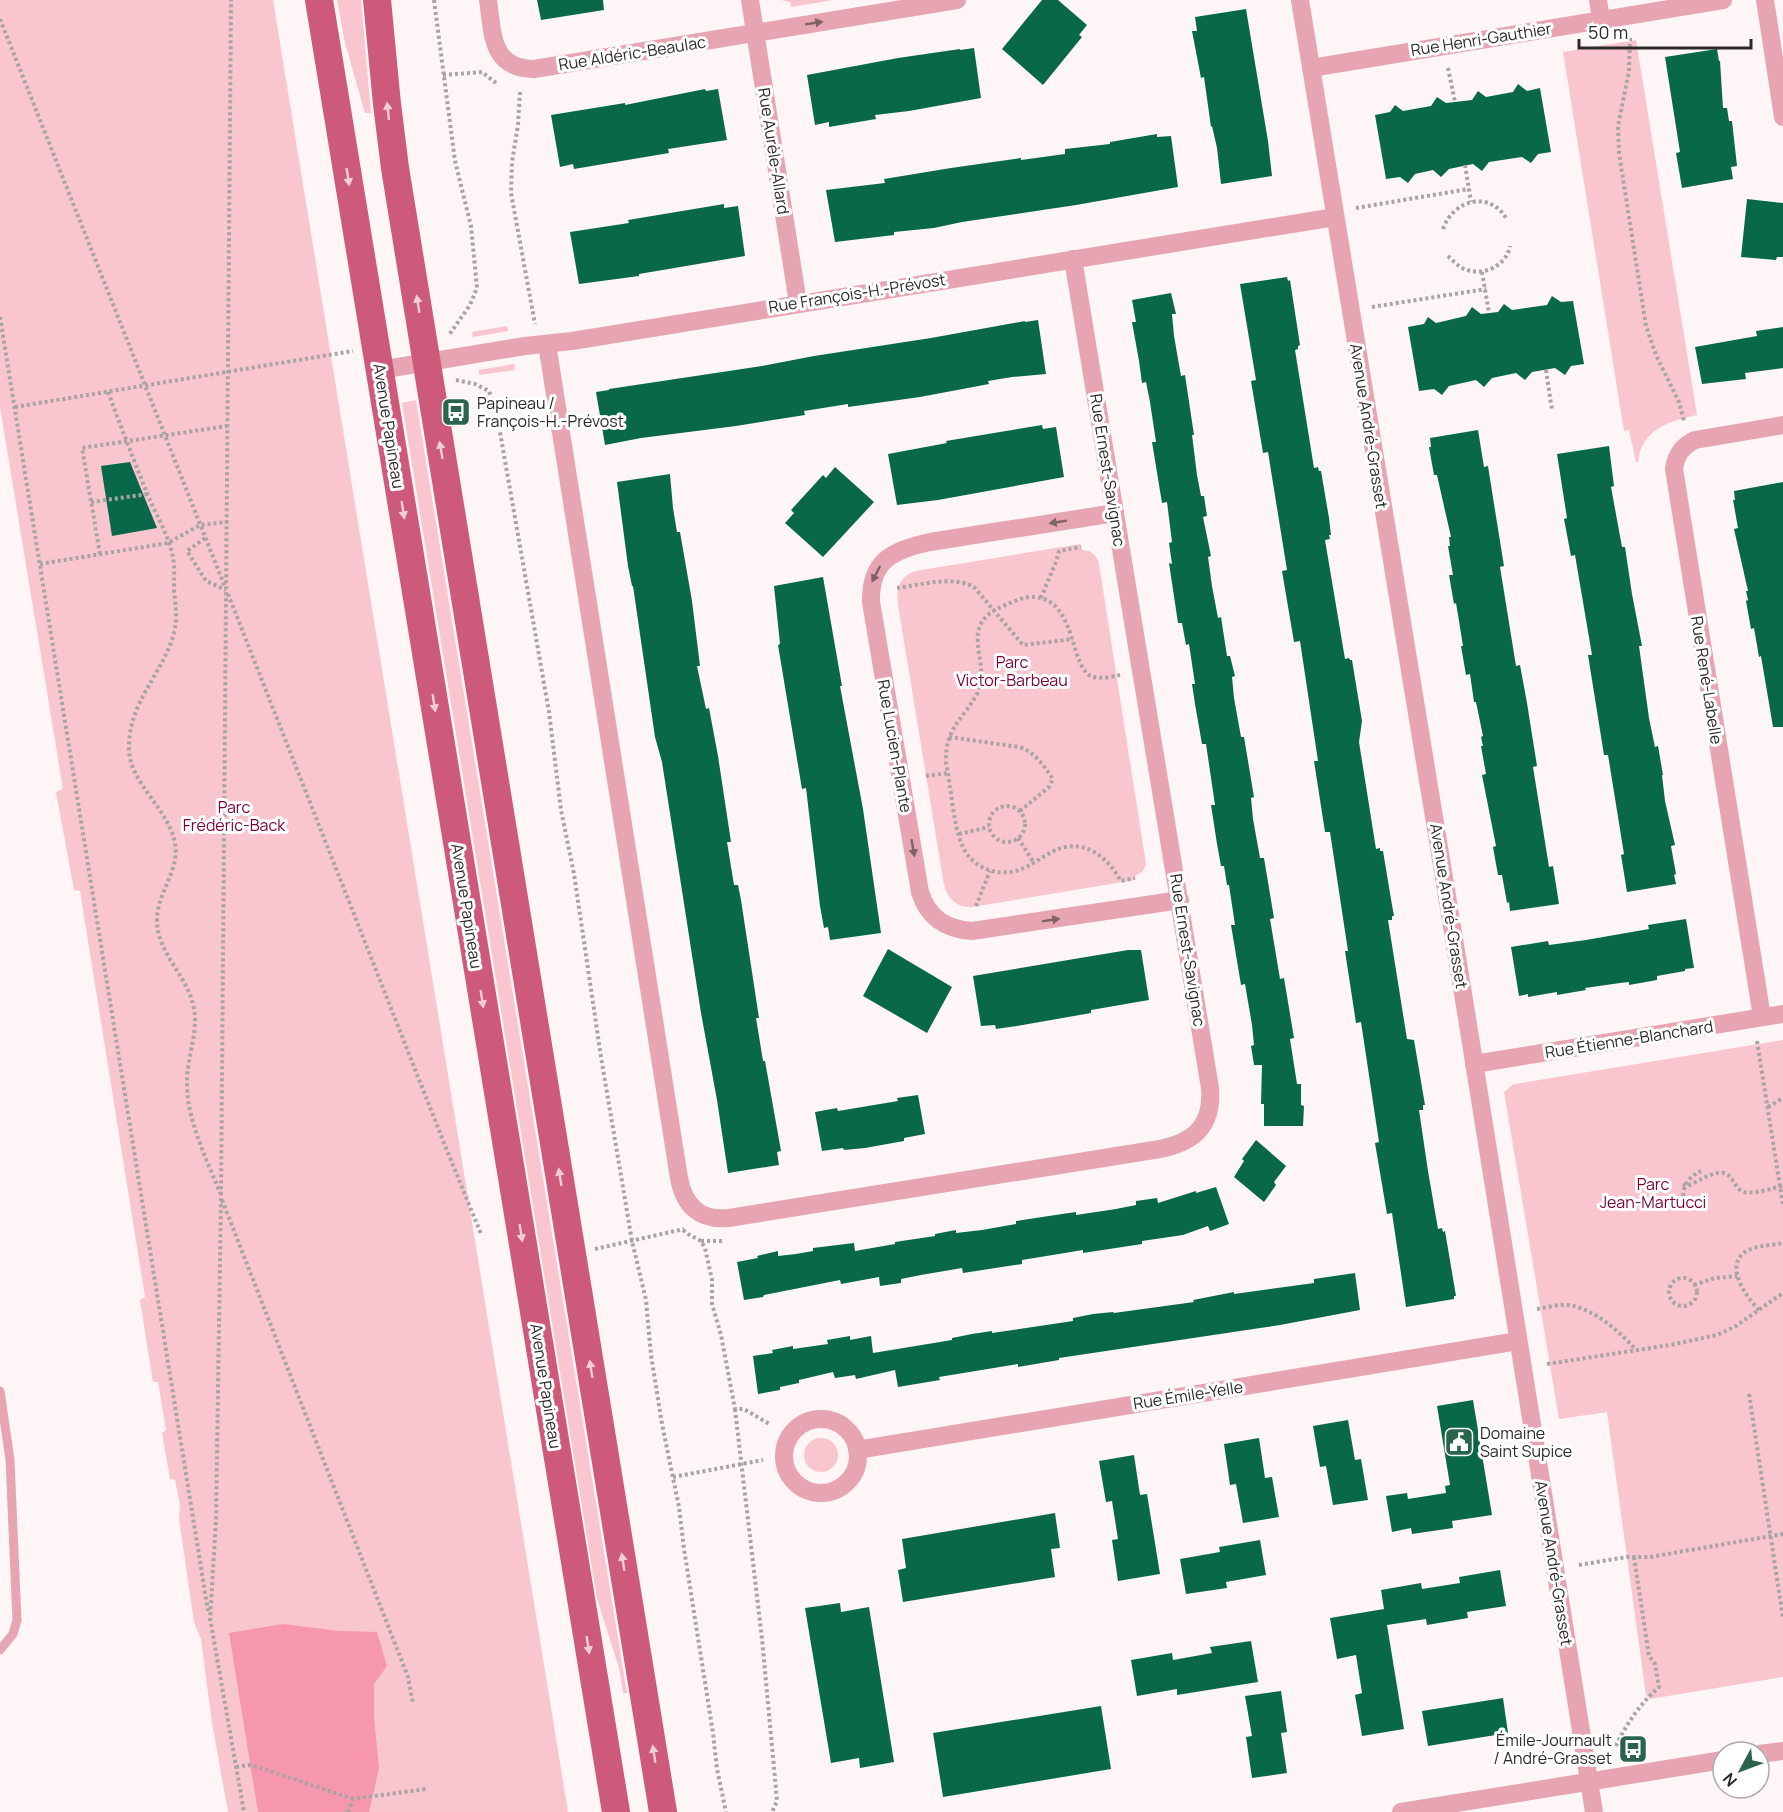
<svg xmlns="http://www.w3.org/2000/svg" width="1783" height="1812" font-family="Manrope,sans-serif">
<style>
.green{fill:#f9c5cf}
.forest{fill:#f697ae}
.building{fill:#09684a}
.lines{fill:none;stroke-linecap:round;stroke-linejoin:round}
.path{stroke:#aaa3a5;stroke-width:4;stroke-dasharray:3 3;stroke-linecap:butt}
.service{stroke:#e7a5b4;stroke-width:9}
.minor{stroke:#e7a5b4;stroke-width:18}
.primary{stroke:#ce5a7b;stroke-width:28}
.oneway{fill:#816168}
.oneway2{fill:#f0ced7}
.labels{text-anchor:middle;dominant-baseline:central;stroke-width:6;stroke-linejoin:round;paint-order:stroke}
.street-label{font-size:16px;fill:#2d292a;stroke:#fff}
.poi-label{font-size:16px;fill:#2d292a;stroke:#fff;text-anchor:start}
.park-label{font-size:16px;fill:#7a0437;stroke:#fff}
</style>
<rect width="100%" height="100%" fill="#fef5f7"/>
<g class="green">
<polygon points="0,0 273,0 568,1812 228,1812 212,1723 201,1639 194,1622 179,1519 180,1505 175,1480 170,1479 162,1433 166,1430 158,1382 153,1382 140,1300 145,1297 80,891 74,890 56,792 63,789 0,407"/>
<polygon points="337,0 361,0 371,113 365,113 345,43"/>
<polygon points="781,0 833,0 791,7 790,2"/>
<path d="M1636,40L1697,415C1669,421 1642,429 1638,462H1636L1629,430L1624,431L1563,52Z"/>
<polygon points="507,326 508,331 473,337 472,332"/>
<polygon points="514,364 515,370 479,375 479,370"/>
<polygon points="416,400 627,1693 623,1693 619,1668 597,1599 402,403"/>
<path d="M1080,544L1082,550C1091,550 1097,555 1099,564L1146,864L1143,871L1135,876V880L972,907C957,908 948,899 944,885L899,611C896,593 896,577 916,571Z"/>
<polygon points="1783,1040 1783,1677 1650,1699 1646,1695 1607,1412 1559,1419 1504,1092 1512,1085 1515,1084"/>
<circle cx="821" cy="1455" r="17"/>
</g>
<polygon class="forest" points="283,1624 339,1631 377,1632 387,1666 374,1684 374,1718 379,1768 369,1812 258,1812 229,1633"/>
<g class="building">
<polygon points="537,0 603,0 604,10 541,20"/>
<polygon points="1042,0 1058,0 1087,25 1079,35 1082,37 1043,85 1002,49"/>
<polygon points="1246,9 1268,141 1272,176 1221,184 1217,148 1212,126 1211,127 1204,77 1201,78 1192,31 1197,31 1195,17"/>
<polygon points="974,48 981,98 909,111 875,115 876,119 829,127 829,122 815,125 807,75 898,58 960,49 960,50"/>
<polygon points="1717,49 1719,61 1720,61 1723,108 1727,108 1729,121 1732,121 1737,166 1731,167 1733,179 1682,188 1676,153 1680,152 1665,57"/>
<polygon points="1518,84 1527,91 1540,88 1551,152 1538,154 1531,163 1522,157 1489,162 1482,171 1473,164 1449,169 1441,177 1433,170 1415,174 1408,183 1400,177 1386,179 1375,115 1390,112 1395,105 1403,111 1431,106 1437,97 1446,103 1472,100 1478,91 1486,97 1513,92"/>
<polygon points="705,89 706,91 718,89 727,140 668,149 669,153 574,169 573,164 560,167 551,115 625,103 625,105"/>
<polygon points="1157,134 1157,137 1171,136 1178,187 1076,205 962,222 934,228 894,232 894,235 835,242 826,190 885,183 884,179 951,168 1021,158 1021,160 1065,154 1065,149 1110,144 1110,142"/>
<polygon points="1747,199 1783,203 1783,257 1777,257 1776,260 1741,257"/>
<polygon points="724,204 724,208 738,206 745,256 639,274 639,276 579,284 570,232 629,223 628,220"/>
<polygon points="1287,277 1288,281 1290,280 1300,345 1298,346 1298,349 1295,350 1314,468 1318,467 1319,471 1321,471 1329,518 1331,535 1329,535 1330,539 1325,540 1345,659 1349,658 1350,660 1352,660 1362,721 1359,742 1376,849 1380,848 1380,851 1383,851 1392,905 1394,916 1392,916 1392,920 1388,920 1407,1039 1414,1040 1425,1105 1423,1105 1423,1110 1419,1110 1428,1171 1438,1229 1442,1228 1443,1232 1445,1231 1456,1296 1454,1296 1454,1299 1406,1307 1392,1213 1387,1214 1375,1143 1379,1142 1361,1022 1356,1023 1345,951 1348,951 1330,832 1325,832 1314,761 1318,761 1300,641 1294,642 1282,571 1287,570 1268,452 1263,453 1251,381 1256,380 1240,284"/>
<polygon points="1171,293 1176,314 1172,314 1174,336 1181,376 1185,375 1194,435 1192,435 1197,475 1201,496 1204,496 1207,516 1203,517 1211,556 1208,557 1212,586 1218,618 1221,617 1227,656 1230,656 1235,676 1232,677 1234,698 1241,737 1244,737 1254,797 1251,798 1253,819 1260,858 1264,858 1274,918 1270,919 1280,979 1284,978 1294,1038 1290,1039 1297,1084 1301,1084 1301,1105 1304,1106 1303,1126 1264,1126 1264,1104 1261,1104 1262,1065 1254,1065 1251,1046 1254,1045 1252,1025 1245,984 1241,985 1231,925 1235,925 1229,885 1227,885 1224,866 1221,866 1217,844 1211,805 1215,805 1206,744 1202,744 1195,704 1192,684 1195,684 1189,644 1186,645 1182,623 1178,623 1169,563 1172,564 1169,543 1172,542 1167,502 1162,503 1152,442 1156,442 1150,402 1146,382 1142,383 1139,361 1132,322 1136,322 1132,300"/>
<polygon points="1552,296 1561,302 1573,301 1584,364 1571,366 1565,375 1555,368 1532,372 1525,380 1516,373 1492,378 1484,387 1476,380 1449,386 1442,395 1434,389 1419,391 1408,327 1424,324 1428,317 1436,323 1466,316 1472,307 1481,314 1498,312 1504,304 1512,310 1547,305"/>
<polygon points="1038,320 1046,374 1012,377 988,381 989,384 920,397 848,407 848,404 804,411 805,415 736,426 641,438 605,445 596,392 609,390 609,389 762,366 814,356 931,338 1025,321 1025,322"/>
<polygon points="1783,327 1783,368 1745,373 1746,379 1702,384 1695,347 1757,336 1756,331"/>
<polygon points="1042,425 1043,429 1056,427 1064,477 938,500 897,505 888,454 947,443 946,441"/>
<polygon points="1478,430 1484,467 1488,466 1494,504 1504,566 1500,567 1516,666 1520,665 1527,703 1537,766 1533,767 1549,867 1553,866 1559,904 1510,911 1509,902 1507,903 1502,875 1498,875 1493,847 1496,846 1482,775 1486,774 1481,746 1483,746 1481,737 1483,736 1476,702 1474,702 1470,674 1466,675 1461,646 1463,646 1459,621 1456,603 1454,604 1449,575 1453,575 1448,546 1450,546 1449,537 1451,537 1437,475 1434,475 1429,447 1431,447 1430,438"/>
<polygon points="1609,446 1614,486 1611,487 1622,547 1625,547 1632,594 1642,646 1639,646 1649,718 1655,747 1658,746 1663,775 1662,775 1665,801 1675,845 1671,846 1676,874 1674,875 1676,884 1627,892 1621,855 1624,854 1608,755 1604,755 1588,655 1592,655 1575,555 1571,556 1564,519 1567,518 1557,454"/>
<polygon points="130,462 157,528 112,536 101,466"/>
<polygon points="835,467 874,502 823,557 785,523 794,513 791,510 823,475 826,478"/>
<polygon points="670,474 673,508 677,532 680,532 692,601 700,666 697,666 706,709 709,708 718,756 731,842 727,842 734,885 738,885 741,900 759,1018 756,1018 763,1061 765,1061 781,1151 777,1152 779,1165 728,1173 717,1100 701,1013 662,762 655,737 633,586 632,586 628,566 617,482"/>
<polygon points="1783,482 1783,727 1773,727 1761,656 1759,657 1754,628 1751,629 1746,601 1748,600 1746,591 1748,591 1734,529 1738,528 1733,500 1735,500 1734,491"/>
<polygon points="823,577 842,686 840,686 863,809 881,933 830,940 828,927 824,928 820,906 806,788 802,789 778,645 780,644 774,586"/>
<polygon points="1686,919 1694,968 1685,969 1685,971 1657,976 1657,980 1629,985 1629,982 1620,983 1585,988 1586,990 1557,995 1557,992 1528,997 1528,994 1519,996 1511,947 1548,941 1549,945 1586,940 1649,929 1648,925"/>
<polygon points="888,949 952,987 927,1033 863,996"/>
<polygon points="1128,950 1141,950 1149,1000 1091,1010 1091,1013 1017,1026 996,1029 995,1025 981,1026 973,976"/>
<polygon points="918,1095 925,1134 904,1138 904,1141 865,1148 844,1150 843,1148 822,1151 815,1112 837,1108 838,1111 898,1101 897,1098"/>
<polygon points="1256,1140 1286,1166 1274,1182 1276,1185 1264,1202 1234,1177 1244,1161 1242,1159"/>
<polygon points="1216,1187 1229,1224 1210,1231 1208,1226 1183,1235 1142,1241 1142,1244 1083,1253 1083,1250 1022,1260 1022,1264 963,1273 962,1268 921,1275 901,1279 901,1283 880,1286 879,1277 841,1284 840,1280 764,1295 763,1297 744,1300 737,1262 758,1258 757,1256 778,1251 778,1256 796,1254 813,1251 813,1248 854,1243 855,1251 895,1244 895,1242 935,1236 935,1234 956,1230 956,1233 982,1230 1016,1224 1016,1221 1062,1214 1076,1212 1076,1215 1116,1209 1136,1205 1136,1201 1157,1198 1158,1203 1196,1191 1196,1193"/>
<polygon points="1355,1273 1360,1310 1280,1325 1059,1358 1059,1360 1018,1367 1018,1364 939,1377 940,1380 898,1387 895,1370 856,1379 855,1375 835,1378 833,1372 799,1380 799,1383 780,1387 780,1390 758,1394 753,1356 773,1353 772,1350 793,1346 793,1349 828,1344 827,1340 850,1336 850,1340 871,1336 873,1353 952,1340 952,1338 972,1334 992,1331 992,1333 1073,1321 1073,1318 1093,1314 1113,1312 1114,1313 1194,1302 1193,1300 1234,1292 1234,1294 1314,1283 1314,1279"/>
<polygon points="1473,1400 1492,1515 1452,1521 1453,1528 1412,1534 1411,1528 1392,1532 1386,1496 1407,1493 1408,1499 1446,1493 1445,1486 1450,1485 1437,1406"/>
<polygon points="1348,1420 1355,1460 1361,1459 1368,1500 1333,1505 1326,1466 1320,1467 1313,1426"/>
<polygon points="1259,1438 1265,1478 1272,1477 1279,1517 1243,1523 1236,1484 1230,1485 1224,1444"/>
<polygon points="1134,1455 1140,1495 1147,1494 1160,1574 1118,1581 1112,1540 1118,1539 1112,1501 1106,1502 1099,1461"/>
<polygon points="1055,1513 1060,1548 1051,1549 1055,1577 903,1602 898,1570 906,1568 902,1539"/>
<polygon points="1260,1540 1266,1575 1226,1582 1227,1588 1186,1594 1180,1559 1220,1552 1219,1547"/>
<polygon points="1500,1570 1506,1606 1467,1612 1468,1618 1427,1625 1426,1619 1387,1625 1404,1729 1362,1736 1355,1695 1362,1693 1356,1655 1337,1659 1330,1618 1384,1609 1381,1590 1421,1583 1422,1589 1460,1583 1459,1577"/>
<polygon points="840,1603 841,1612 869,1607 894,1762 860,1768 859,1758 831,1763 805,1608"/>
<polygon points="1251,1641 1258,1682 1177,1695 1177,1689 1137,1696 1131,1660 1172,1653 1173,1660 1212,1653 1210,1647"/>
<polygon points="1281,1691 1287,1732 1281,1733 1287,1773 1252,1778 1246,1737 1252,1736 1245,1696"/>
<polygon points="1503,1698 1508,1733 1428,1746 1422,1711"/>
<polygon points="1101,1706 1111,1769 943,1797 933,1733"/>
</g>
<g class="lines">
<g class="path">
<polyline points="434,0 455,161 471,226 477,288 470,305 449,335"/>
<polyline points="0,19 225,587"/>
<polyline points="1630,38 1629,71 1618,126 1619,153 1646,326 1656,355 1679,402 1684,421"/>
<polyline points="1448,68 1455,102"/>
<polyline points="443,75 482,72 496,83"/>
<polyline points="520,92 518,125 512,162 511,193 535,324"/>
<polyline points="1465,165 1471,202"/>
<polyline points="1356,208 1469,189"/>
<path d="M1443,229C1453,200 1489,190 1506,218"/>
<path d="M1448,256C1451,259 1455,263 1459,266C1478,279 1506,268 1510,246"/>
<polyline points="1482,272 1489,313"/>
<polyline points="1372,307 1486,289"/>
<polyline points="0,317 208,1611"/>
<polyline points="1546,370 1552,410"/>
<polyline points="456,380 475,384 489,391 497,415 549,712 561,810 574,874 601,1057 632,1241 646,1300 651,1355 662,1424 679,1507 684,1549 713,1733 717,1769 726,1812"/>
<path d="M108,392C121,427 135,463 149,498C157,516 169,537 173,557C175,567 174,578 174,588C175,604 178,618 174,633C163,675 127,702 129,751C131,784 169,810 175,843C180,872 156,893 157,922C158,953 186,975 193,1004C200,1031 186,1058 187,1085C187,1120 207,1160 220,1193"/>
<polyline points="15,407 353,351"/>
<polyline points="91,502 148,494"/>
<polyline points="205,538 187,551 206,581 226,590"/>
<polyline points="100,554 82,448 227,426"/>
<polyline points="40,564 168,543 200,525 227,522"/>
<path d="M897,588C922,585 951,575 974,587L1023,645L1073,639"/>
<polyline points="228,594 444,1143 481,1234"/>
<polyline points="1041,598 1056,562 1059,551 1081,547"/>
<path d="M1120,675C1112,677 1101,679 1093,677C1069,670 1078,600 1034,597C1024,596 1013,602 1003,606C955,626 993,662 977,694C962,721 945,727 946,763C951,786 953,824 962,845C972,869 1000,879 1024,868C1038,862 1050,850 1065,847C1090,842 1110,861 1121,881L1135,878"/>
<path d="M949,737L1019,747C1035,752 1043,765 1053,779L1049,787L1020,811"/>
<polyline points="926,776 948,773"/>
<circle cx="1007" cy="824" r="18"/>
<polyline points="959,834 989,827"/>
<polyline points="1018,838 1034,863"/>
<polyline points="976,906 990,871"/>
<polyline points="1757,1041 1783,1205"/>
<polyline points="1768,1107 1783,1098"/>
<path d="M1683,1184L1687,1186C1698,1182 1712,1171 1724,1173C1732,1175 1734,1185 1740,1190C1748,1197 1773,1188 1782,1186"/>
<polyline points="222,1200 408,1677 413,1704"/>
<path d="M1684,1202C1681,1188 1688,1177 1701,1171"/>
<polyline points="683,1230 688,1234 701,1241 705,1248 712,1280 712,1304 721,1335 735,1409 744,1409 771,1425"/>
<polyline points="701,1241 724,1241"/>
<polyline points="595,1249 684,1229"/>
<circle cx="1683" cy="1292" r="14"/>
<polyline points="1694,1285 1715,1278 1737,1276"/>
<path d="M1537,1309C1549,1307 1562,1303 1574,1306C1597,1312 1620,1332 1635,1349"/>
<path d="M1759,1310C1743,1294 1720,1258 1754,1248C1763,1245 1774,1245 1783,1243"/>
<polyline points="1547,1364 1670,1345 1717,1335 1736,1326 1783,1293"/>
<polyline points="1749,1394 1783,1618"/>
<polyline points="735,1409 762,1639 776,1789 777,1801 772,1812"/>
<polyline points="673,1477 763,1460"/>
<polyline points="1579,1565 1627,1557 1650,1557 1783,1534"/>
<polyline points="210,1618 244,1812"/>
<polyline points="210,1621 216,1519 221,1197 231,0"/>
<path d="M1616,1746C1626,1724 1641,1703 1659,1687L1655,1664L1649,1656L1634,1557"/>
<polyline points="236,1767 249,1765 261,1768 353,1799"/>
<polyline points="348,1812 353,1799 426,1789"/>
</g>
<polyline class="service" points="0,1391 10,1460 17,1620 13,1634 0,1650"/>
<g class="minor">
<path d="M488,0C493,33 490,68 534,69L957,0"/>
<polyline points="750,0 798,303"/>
<polyline points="1300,0 1466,1012 1594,1812"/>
<polyline points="1598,0 1601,19"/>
<polyline points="1765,0 1783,117"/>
<polyline points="1311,68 1723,0"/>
<path d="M547,344L679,1178C684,1205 699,1221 729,1218L1160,1149C1195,1142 1213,1125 1210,1088L1073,259"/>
<polyline points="380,370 525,346 572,341 1335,217"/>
<path d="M1115,513L930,542C893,550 870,560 871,602L920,892C928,918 946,929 972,931L1180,900"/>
<path d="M1762,1017L1674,469C1676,455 1682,446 1695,440L1783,425"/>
<polyline points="1474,1064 1783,1014"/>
<circle cx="821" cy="1456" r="37"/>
<polyline points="857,1450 1518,1341"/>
<polyline points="1759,1754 1783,1751"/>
<polyline points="1401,1812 1723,1760"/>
</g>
<g class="primary">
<polyline points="319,0 616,1812"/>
<polyline points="377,0 387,104 395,168 663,1812"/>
</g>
</g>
<defs><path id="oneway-solid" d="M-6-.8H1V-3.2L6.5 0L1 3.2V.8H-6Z" transform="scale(1.5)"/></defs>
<g class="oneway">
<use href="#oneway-solid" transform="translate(814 23) rotate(-9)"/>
<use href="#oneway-solid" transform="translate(1058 522) rotate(171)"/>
<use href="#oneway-solid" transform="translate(876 574) rotate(117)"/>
<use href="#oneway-solid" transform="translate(913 848) rotate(80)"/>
<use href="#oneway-solid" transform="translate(1051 920) rotate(-9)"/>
</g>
<g class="oneway2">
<use href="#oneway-solid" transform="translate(388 111) rotate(-96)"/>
<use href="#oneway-solid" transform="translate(348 177) rotate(81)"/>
<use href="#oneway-solid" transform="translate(418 304) rotate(-99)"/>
<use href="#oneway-solid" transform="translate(441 450) rotate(-100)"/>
<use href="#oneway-solid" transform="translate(403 510) rotate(81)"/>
<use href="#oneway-solid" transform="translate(434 703) rotate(81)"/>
<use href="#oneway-solid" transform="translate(482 999) rotate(81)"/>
<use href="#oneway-solid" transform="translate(560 1177) rotate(-99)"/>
<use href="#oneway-solid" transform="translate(521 1233) rotate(81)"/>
<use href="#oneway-solid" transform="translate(591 1369) rotate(-99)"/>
<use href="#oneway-solid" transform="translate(623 1562) rotate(-99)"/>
<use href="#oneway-solid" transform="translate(588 1645) rotate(81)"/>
<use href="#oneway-solid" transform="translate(654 1754) rotate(-99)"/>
</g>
<defs>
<g id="bus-square" transform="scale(1.5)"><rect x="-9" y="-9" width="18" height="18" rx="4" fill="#2b644d" stroke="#fff"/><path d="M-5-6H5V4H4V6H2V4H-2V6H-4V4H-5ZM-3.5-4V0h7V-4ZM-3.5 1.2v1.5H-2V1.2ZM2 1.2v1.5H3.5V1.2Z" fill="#fff"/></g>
<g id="civic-square" transform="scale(1.5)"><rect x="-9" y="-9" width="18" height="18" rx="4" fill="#2b644d" stroke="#fff"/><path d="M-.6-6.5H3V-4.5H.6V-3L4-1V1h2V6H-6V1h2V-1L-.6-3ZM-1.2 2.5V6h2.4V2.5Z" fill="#fff"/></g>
</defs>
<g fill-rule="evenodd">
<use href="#bus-square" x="456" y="412"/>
<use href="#civic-square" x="1459" y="1442"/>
<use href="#bus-square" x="1633" y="1749"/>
</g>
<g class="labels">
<g class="street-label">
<text transform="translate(1481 39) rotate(-9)">Rue Henri-Gauthier</text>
<text transform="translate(632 53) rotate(-9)">Rue Aldéric-Beaulac</text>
<text transform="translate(774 151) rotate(81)">Rue Aurèle-Allard</text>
<text transform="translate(857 293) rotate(-9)">Rue François-H.-Prévost</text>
<text transform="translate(389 426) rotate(81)">Avenue Papineau</text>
<text transform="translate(1369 426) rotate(81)">Avenue André-Grasset</text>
<text transform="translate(1108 470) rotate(81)">Rue Ernest-Savignac</text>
<text transform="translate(1707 680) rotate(81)">Rue René-Labelle</text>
<text transform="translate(895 746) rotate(80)">Rue Lucien-Plante</text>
<text transform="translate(467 906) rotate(81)">Avenue Papineau</text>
<text transform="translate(1449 906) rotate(81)">Avenue André-Grasset</text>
<text transform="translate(1188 950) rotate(81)">Rue Ernest-Savignac</text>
<text transform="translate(1629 1039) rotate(-9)">Rue Étienne-Blanchard</text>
<text transform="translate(546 1386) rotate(81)">Avenue Papineau</text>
<text transform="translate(1188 1395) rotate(-9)">Rue Émile-Yelle</text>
<text transform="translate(1554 1563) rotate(81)">Avenue André-Grasset</text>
</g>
<g class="poi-label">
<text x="477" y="403">Papineau /<tspan x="477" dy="18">François-H.-Prévost</tspan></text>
<text x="1480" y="1433">Domaine<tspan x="1480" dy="18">Saint Supice</tspan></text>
<text x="1612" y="1740" text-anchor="end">Émile-Journault<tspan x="1612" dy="18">/ André-Grasset</tspan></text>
</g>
<g class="park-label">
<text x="1012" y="662">Parc<tspan x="1012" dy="18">Victor-Barbeau</tspan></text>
<text x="234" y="807">Parc<tspan x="234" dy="18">Frédéric-Back</tspan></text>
<text x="1653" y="1184">Parc<tspan x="1653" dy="18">Jean-Martucci</tspan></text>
</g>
</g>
<g transform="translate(1741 1770) rotate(229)"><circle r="28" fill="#ffffff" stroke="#aba9aa" stroke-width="1.5"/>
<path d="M0-4.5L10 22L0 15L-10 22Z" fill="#2b644d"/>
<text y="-9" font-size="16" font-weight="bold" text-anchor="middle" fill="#2d292a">N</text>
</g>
<path d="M1579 39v9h172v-9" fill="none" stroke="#2d292a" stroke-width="3"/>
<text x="1588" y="39" font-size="18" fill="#2d292a" stroke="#ffffff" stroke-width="4.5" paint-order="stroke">50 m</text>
</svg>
